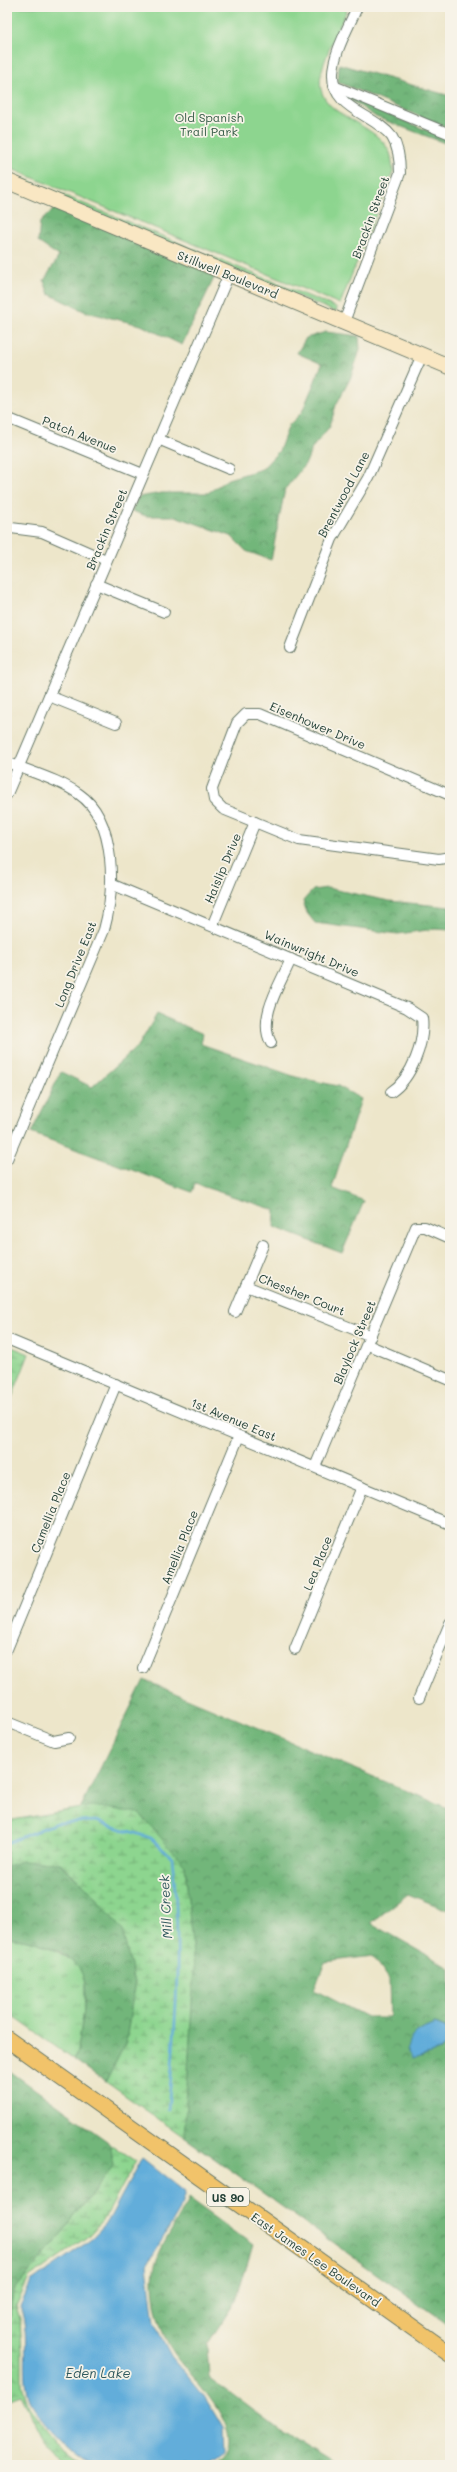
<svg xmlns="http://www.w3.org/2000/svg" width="457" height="2472" font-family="Mali,sans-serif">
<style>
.grass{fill:url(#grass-tufts);stroke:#568962}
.forest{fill:url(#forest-crowns);stroke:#487a57;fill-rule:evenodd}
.wetland{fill:url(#wetland-marsh);stroke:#568962}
.park{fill:#8dd58f;stroke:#568962}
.water{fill:#62adda;stroke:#407587}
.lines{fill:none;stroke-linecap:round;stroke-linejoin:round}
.stream{stroke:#62adda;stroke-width:2.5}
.street-casing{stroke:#677868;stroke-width:12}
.secondary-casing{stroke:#677868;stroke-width:17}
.primary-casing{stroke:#677868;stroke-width:18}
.street{stroke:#fff;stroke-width:10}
.secondary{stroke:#f9e7c3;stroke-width:15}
.primary{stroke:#f1c36a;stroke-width:16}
.labels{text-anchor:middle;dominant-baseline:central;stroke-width:3.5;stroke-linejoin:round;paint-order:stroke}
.shield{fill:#f7f3e8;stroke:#60746a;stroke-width:1}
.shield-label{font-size:11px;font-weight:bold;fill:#1f3d34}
.park-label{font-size:12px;fill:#355b46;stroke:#f7f3e8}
.street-label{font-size:12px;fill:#1f3d34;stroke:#f7f3e8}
.water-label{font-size:13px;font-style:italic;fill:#30595e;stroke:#f7f3e8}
</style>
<defs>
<pattern id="grass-tufts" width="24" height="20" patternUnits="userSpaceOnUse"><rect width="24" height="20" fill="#8dd58f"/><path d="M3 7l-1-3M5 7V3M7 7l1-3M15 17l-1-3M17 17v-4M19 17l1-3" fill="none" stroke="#73ae76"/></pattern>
<pattern id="forest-crowns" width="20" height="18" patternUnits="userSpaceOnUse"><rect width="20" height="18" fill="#72b67a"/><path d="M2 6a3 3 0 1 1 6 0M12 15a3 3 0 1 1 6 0" fill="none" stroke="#5d9565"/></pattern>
<pattern id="wetland-marsh" width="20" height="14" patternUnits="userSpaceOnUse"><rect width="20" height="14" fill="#8dd58f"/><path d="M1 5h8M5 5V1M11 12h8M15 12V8" fill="none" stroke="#73ae76"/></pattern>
</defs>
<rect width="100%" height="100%" fill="#f7f3e8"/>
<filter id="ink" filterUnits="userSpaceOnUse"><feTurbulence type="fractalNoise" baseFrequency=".025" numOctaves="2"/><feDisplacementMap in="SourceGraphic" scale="8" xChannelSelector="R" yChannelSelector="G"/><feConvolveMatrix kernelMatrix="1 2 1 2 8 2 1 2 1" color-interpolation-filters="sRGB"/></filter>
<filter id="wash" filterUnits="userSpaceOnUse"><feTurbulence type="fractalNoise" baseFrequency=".012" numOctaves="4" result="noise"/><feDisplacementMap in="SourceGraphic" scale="16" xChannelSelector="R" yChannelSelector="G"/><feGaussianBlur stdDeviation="0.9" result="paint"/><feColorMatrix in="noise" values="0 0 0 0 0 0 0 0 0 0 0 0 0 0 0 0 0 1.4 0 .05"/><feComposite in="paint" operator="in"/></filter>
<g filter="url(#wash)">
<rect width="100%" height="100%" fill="#ede6ca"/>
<path class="grass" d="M7,1937C26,1938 40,1942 56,1951C64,1956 79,1963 82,1972C90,1991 80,2029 78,2051L73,2059L7,2012Z"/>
<g class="forest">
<polygon points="339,64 450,96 450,129 338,82"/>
<polygon points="345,96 450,140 450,145 376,117"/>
<polygon points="56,207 216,274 182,345 141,325 86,312 49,294 44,281 59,256 38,242 40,222"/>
<polygon points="326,332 359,336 360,350 351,377 336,405 330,426 312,448 306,463 285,489 271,560 246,551 231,536 175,516 146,516 132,511 138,497 162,493 208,493 228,479 262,469 279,451 289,425 302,412 322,364 297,353 306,338"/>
<polygon points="327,888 389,901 450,907 450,930 435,929 398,934 315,923 307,913 303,901 313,890"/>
<polygon points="157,1014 203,1034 201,1044 296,1077 338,1086 361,1099 332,1188 364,1201 342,1253 274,1227 275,1210 195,1184 192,1192 31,1133 61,1072 92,1087 139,1045"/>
<path d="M144,1680L450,1809V1911L408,1894L371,1923L450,1968V2030L435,2024L440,2051L450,2042V2326L184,2137L194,1969L185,1865L81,1807ZM373,1956L389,1979L390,2017H367L314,1990L325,1962Z"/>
<path d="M21,1861L59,1863L91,1892L122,1930L135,1982L126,2042L106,2082L73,2059L78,2051C80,2030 86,2008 85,1987C85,1953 34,1939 7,1937V1866Z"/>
<polygon points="7,2069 111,2144 113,2166 52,2246 13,2292 10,2316 7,2315"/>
<path d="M188,2198L253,2245L236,2300L207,2345L209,2377L281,2431L336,2465H219L217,2461C256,2437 189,2376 174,2353C160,2333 154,2308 153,2284C152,2251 177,2228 188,2198Z"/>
</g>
<g class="wetland">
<polygon points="7,1345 29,1354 7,1410"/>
<polygon points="92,1806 139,1813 185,1865 194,1969 184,2137 106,2082 126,2042 135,1982 122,1930 91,1892 60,1863 21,1861 7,1866 7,1821"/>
<polygon points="111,2144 136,2161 105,2218 87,2237 29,2278 16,2306 20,2319 22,2352 22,2385 29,2407 70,2457 84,2465 64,2465 44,2441 21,2395 7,2400 7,2315 10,2316 13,2292 52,2246 113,2166"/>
</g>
<g class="park">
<path d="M7,7H348C340,27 328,48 322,70C309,118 372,117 389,151C392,156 392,165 393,172L340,304L7,167Z"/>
<polygon points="7,172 337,308 336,312 7,176"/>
</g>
<g class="water">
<path d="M435,2024L450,2030V2042L440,2051L413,2059L406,2050C412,2034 419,2030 435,2024Z"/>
<path d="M142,2158L185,2192L179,2211L147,2265L154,2323L171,2356L204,2396L223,2428L224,2452C218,2456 210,2463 203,2465C195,2467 98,2466 91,2463C76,2458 38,2418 31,2403C19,2373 32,2338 20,2307L31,2282L89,2241L108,2221Z"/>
</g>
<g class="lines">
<path class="stream" d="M7,1843L56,1823L96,1821L151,1838L172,1858C182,1942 176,2026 168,2110"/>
</g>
</g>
<g filter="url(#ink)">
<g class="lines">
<g class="street-casing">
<g id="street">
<polyline points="334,86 450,134"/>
<path d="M344,322L400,173C400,161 399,148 392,137C374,113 331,110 333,73C334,51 349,27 357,7"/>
<polyline points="7,418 143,474"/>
<polyline points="158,439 229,469"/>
<polyline points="11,528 42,532 106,560"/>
<polyline points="96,584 164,612"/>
<polyline points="290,648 332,539 368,478 422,355"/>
<polyline points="49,696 116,723"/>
<path d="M7,762C30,772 58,779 79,794C117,820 115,891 104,930L7,1159"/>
<polyline points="7,794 229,274"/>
<polyline points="450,795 260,714 246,714 237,723 212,789 214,800 223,809 299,840 439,859 450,857"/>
<path d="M111,884L407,1008L422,1018C425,1042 412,1078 391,1092"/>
<polyline points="213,924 255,822"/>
<path d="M271,1043C257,1018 281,983 291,959"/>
<polyline points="246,1286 371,1336"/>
<polyline points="235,1312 263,1245"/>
<polyline points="7,1339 450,1524"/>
<polyline points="368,1345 450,1380"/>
<polyline points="315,1467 416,1227 425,1227 450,1238"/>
<polyline points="7,1649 116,1384"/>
<polyline points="295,1649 362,1487"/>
<polyline points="143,1668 239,1436"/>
<polyline points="419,1698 450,1623"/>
<polyline points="7,1722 54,1741 69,1738"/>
</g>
</g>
<g class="secondary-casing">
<polyline id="secondary" points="7,181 450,367"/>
</g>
<g class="primary-casing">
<polyline id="primary" points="7,2039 450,2354"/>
</g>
<use href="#street" class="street"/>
<use href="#secondary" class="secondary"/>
<use href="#primary" class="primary"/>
</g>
</g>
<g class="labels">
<rect class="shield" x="207" y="2188" width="42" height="18" rx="3"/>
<g class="shield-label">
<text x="228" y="2197">US 90</text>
</g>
<g class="park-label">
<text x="209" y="117">Old Spanish<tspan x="209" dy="14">Trail Park</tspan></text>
</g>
<g class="street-label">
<text transform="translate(370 217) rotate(-70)">Brackin Street</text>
<text transform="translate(228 274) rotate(22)">Stillwell Boulevard</text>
<text transform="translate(80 434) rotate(22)">Patch Avenue</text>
<text transform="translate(343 494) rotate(-62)">Brentwood Lane</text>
<text transform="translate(106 529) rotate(-67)">Brackin Street</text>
<text transform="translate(318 725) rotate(23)">Eisenhower Drive</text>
<text transform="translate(222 868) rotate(-67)">Haislip Drive</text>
<text transform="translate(312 953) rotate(23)">Wainwright Drive</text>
<text transform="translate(75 964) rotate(-68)">Long Drive East</text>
<text transform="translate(302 1294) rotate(22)">Chessher Court</text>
<text transform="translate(354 1342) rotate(-67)">Blaylock Street</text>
<text transform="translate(234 1419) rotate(23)">1st Avenue East</text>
<text transform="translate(50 1512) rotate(-68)">Camellia Place</text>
<text transform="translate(179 1547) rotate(-68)">Amellia Place</text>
<text transform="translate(317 1563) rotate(-68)">Lea Place</text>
<text transform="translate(316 2259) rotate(35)">East James Lee Boulevard</text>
</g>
<g class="water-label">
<text transform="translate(165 1907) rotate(-93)">Mill Creek</text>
<text x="98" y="2372">Eden Lake</text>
</g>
</g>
<rect width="457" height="2472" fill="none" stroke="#f7f3e8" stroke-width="24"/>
</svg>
